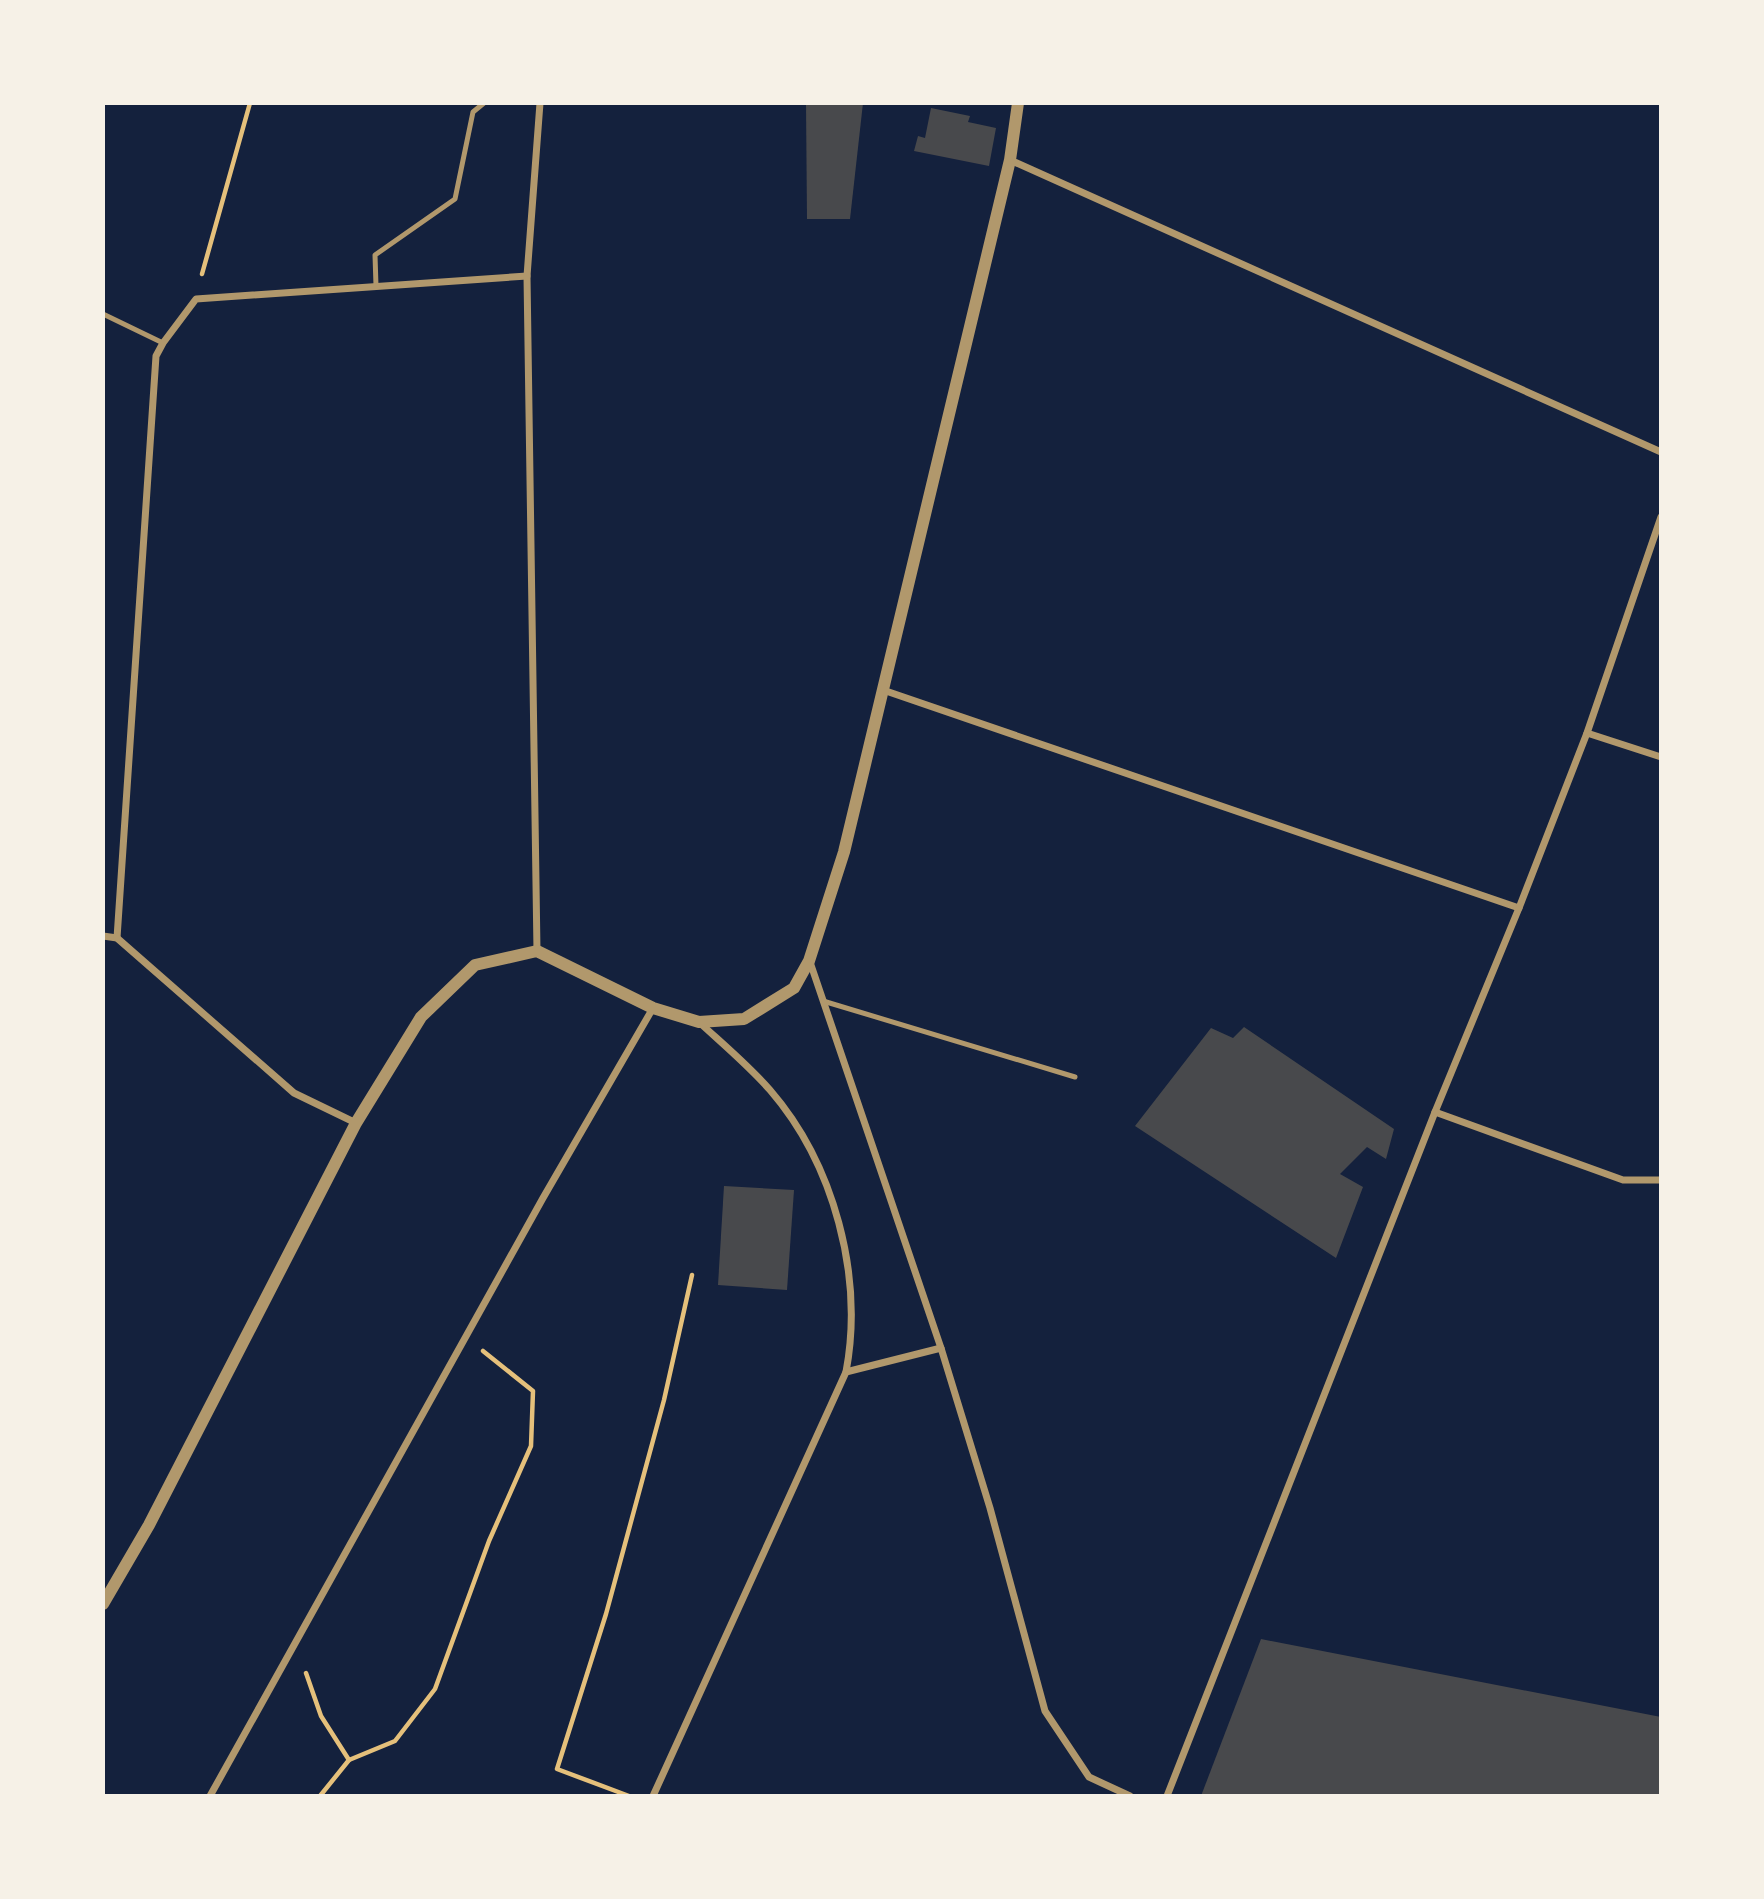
<svg xmlns="http://www.w3.org/2000/svg" width="1764" height="1899" font-family="Ubuntu,sans-serif">
<style>
.building{fill:#48494c}
.lines{fill:none;stroke-linecap:round;stroke-linejoin:round}
.path{stroke:#e5c07b;stroke-width:4.5}
.service{stroke:#b1986c;stroke-width:5}
.minor{stroke:#b1986c;stroke-width:7}
.tertiary{stroke:#b1986c;stroke-width:12}
</style>
<rect width="100%" height="100%" fill="#14213d"/>
<g class="building">
<polygon points="806,103 863,103 850,219 807,219"/>
<polygon points="931,108 970,116 968,122 996,128 989,166 914,151 918,136 925,138"/>
<polygon points="1244,1027 1394,1129 1386,1159 1367,1147 1340,1174 1363,1187 1336,1258 1135,1126 1211,1028 1233,1038"/>
<polygon points="724,1186 794,1190 787,1290 718,1285"/>
<polygon points="1261,1639 1661,1717 1661,1796 1201,1796"/>
</g>
<g class="lines">
<g class="path">
<polyline points="202,274 250,103"/>
<polyline points="306,1673 321,1716 349,1760 395,1741 435,1689 489,1541 531,1446 533,1391 483,1351"/>
<polyline points="320,1796 349,1760"/>
<polyline points="629,1796 557,1769 606,1614 664,1400 692,1275"/>
</g>
<g class="service">
<polyline points="376,286 375,255 455,199 473,112 484,103"/>
<polyline points="103,314 163,343"/>
<polyline points="823,1001 1075,1077"/>
</g>
<g class="minor">
<polyline points="1010,160 1661,452"/>
<polyline points="883,690 1519,908"/>
<polyline points="1587,733 1661,757"/>
<polyline points="103,936 117,938 294,1093 356,1123"/>
<polyline points="117,938 156,356 163,343 196,299 527,276"/>
<polyline points="537,951 527,276 540,103"/>
<polyline points="810,962 941,1348 990,1508 1045,1711 1089,1777 1130,1796"/>
<path d="M700,1023C724,1045 749,1066 770,1090C834,1164 864,1276 846,1372"/>
<polyline points="1435,1112 1623,1180 1661,1180"/>
<polyline points="210,1796 543,1198 653,1008"/>
<polyline points="653,1796 846,1372 941,1348"/>
<polyline points="1167,1796 1435,1112 1519,908 1587,733 1661,517"/>
</g>
<polyline class="tertiary" points="103,1604 149,1525 356,1123 421,1017 475,965 537,951 653,1008 699,1022 744,1019 794,988 809,961 844,852 1010,160 1018,103"/>
</g>
<rect width="1764" height="1899" fill="none" stroke="#f6f1e7" stroke-width="210"/>
</svg>
